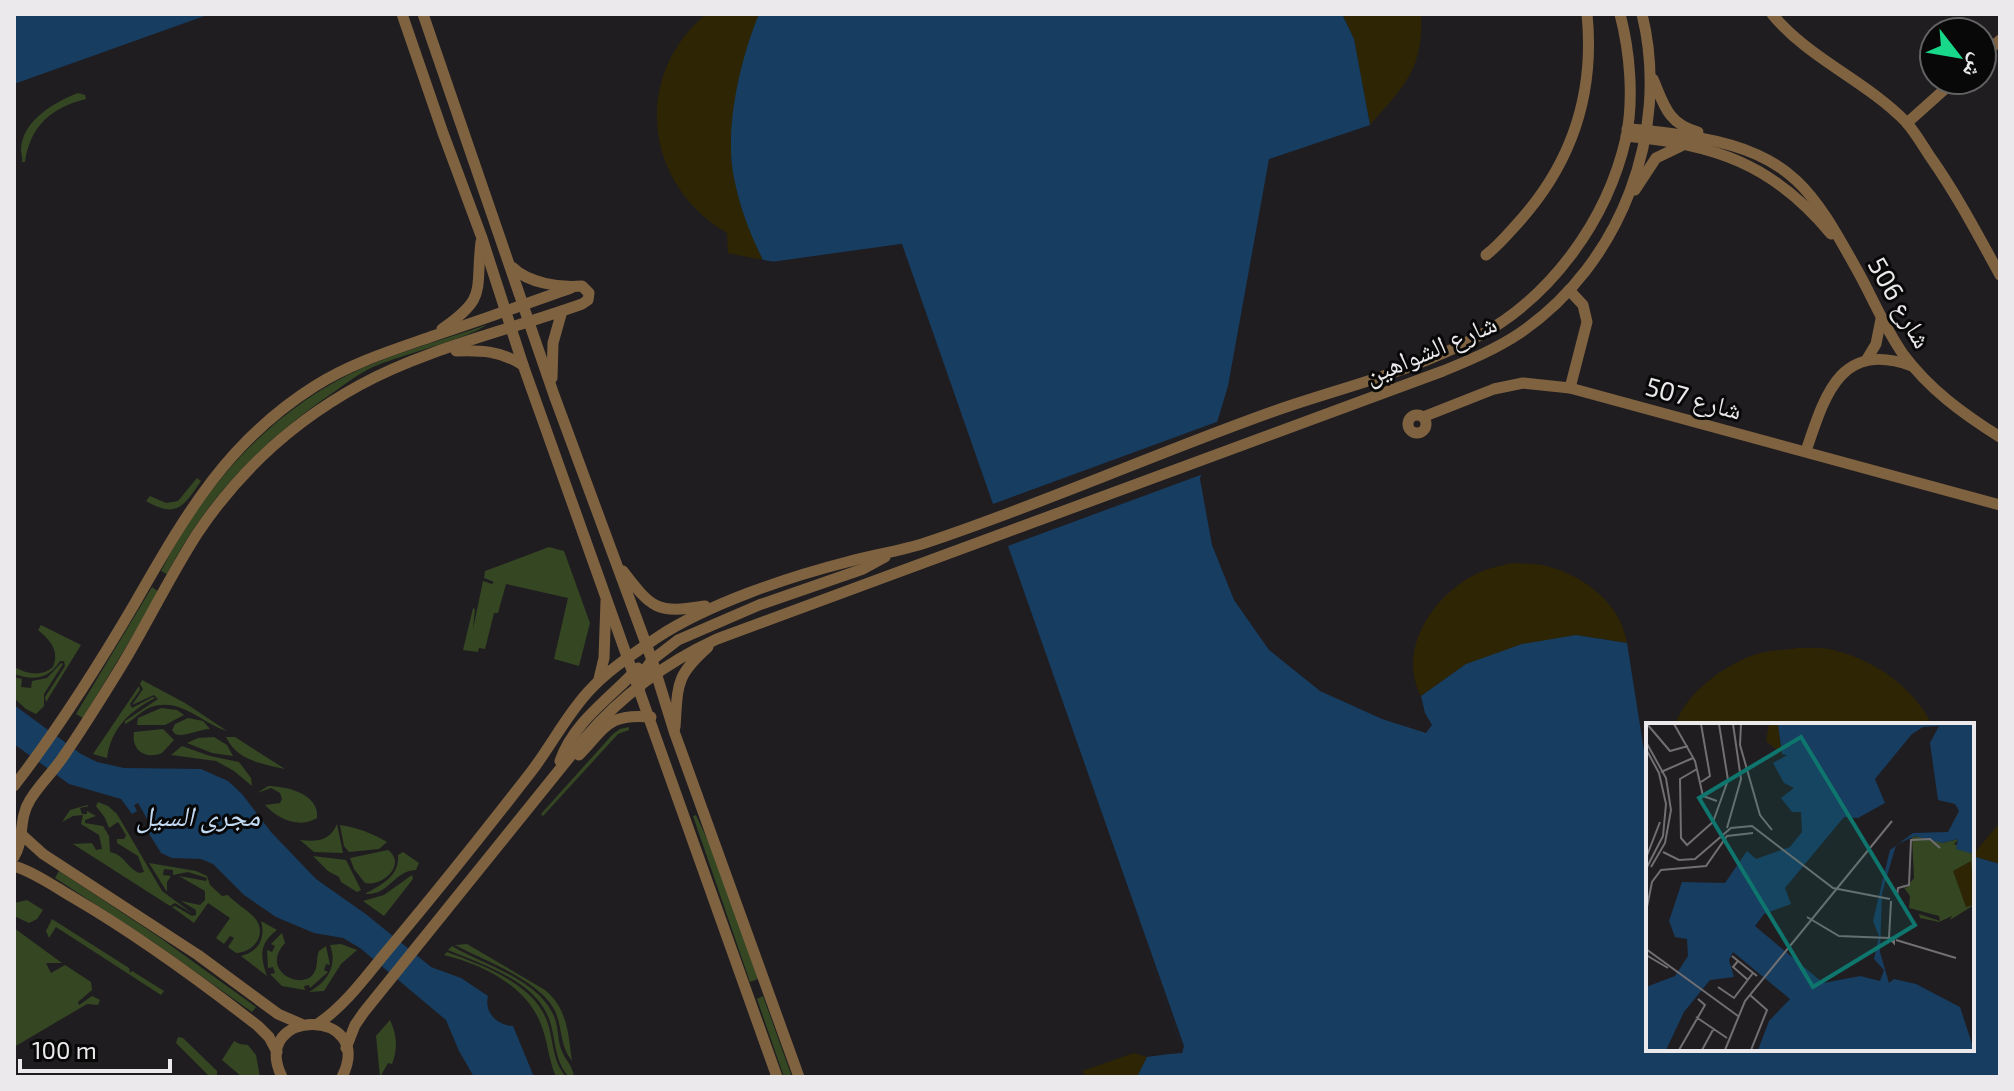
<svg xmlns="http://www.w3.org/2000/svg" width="2014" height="1091" font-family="'Exo 2','Noto Naskh Arabic',sans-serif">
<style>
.green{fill:#344622}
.sand{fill:#2d2504}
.water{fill:#173d60}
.pier{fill:#201d21}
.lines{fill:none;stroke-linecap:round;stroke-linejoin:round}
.minor{stroke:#7f6341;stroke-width:11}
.labels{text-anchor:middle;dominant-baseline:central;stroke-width:6;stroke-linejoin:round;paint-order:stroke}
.street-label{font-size:26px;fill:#ebe9eb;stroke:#090809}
.water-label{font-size:28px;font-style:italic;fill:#c3daf3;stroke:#090809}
.inset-road{fill:none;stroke:#716f72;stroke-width:2}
.view{fill:#0f766e;fill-opacity:0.15;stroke:#0f766e;stroke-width:4}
.inset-edge{fill:none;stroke:#ebe9eb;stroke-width:4}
</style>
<rect width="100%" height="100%" fill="#201d21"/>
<g class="green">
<path d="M78,93L85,95L86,99C52,107 30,126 25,162H22C23,158 21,154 21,150C22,120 55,102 78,93Z"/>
<path d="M486,325C472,337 402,355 378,365C361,371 346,384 331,394C261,442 206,498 167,574L161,571C204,485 275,406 365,367C404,350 446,339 486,325Z"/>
<path d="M197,478L201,481C184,506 177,519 146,501L150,496L166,503L178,501Z"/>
<polygon points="549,547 564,551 590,623 579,666 554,659 568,598 506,584 498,613 494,613 485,649 479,648 478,652 463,650 473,608 475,609 473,629 483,581 492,584 494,582 484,578 485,571"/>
<polygon points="152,587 159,592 83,718 76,714"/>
<path d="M41,625L81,645L46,702L45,697L65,666L64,661H60C49,679 34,681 14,674V667C27,674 42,677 53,667C60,651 50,640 38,630Z"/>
<polygon points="61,663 63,664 44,694 44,706 36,714 26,709 14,698 14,677 22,679 21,687 31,688 32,681 47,678"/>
<path d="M142,680L185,703L227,731C201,723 181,697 151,707C141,711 134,720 125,724V721L158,699L154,695L132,705L143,689L140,684Z"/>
<path d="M139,686L140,690L130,704L132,708L153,697L155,698C130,711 111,728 107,758L93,754Z"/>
<polygon points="161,708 177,710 184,715 165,725 137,725 138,718"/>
<path d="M188,718L203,721L210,729C199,729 184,738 175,734L172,730L175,724Z"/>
<polygon points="629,727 629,730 618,734 543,816 541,814 613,734 620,729"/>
<path d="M163,729L174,740L162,753C145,760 131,750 134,732Z"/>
<polygon points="214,737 227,745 233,756 212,753 187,743 198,738"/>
<path d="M226,737H235L285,769C263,764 237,761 226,737Z"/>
<polygon points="182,746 210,756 239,762 251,778 252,786 234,771 216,761 171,755"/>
<path d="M268,786C286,786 320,794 317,818C299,829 278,819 265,805L280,803L282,799L280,793L271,788L257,793Z"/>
<path d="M98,802L108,806L117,814L162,891L192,913L175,903L170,906L73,844L92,843L96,850L102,849L99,835L81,824L83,815L73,816L62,822L70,810L87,805L89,806L80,808L82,814H87V811L96,816L85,820V823L103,826L109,836L110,852C125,855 126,867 139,873L144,872L138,856L117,843V839H124L126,835L118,822L109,828L105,818L96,806Z"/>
<polygon points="696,815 716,858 758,979 750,982 693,816"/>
<path d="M337,824L343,853L314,852L300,840C317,842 330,841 337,824Z"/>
<path d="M340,825C356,827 374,834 387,842L379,849L349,852L344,846Z"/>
<path d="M388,850C407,864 383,887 365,883L354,869L350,858Z"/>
<path d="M403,852L419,863L416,870C393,871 389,896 365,894C380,885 400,877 398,855Z"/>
<polygon points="313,856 346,860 361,890 357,892 341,882 339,877 328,871"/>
<path d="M149,863L196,871L207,876L210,885L222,896L228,895C235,903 246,909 253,916C269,932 255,952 236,953L228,947L234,938L230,936L224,944L216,938L230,918L208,903L194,923L172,907L175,906L192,916L196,915V910L181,901L200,905L205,900V891L179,876L206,881L207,878L188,872L173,875V870L164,869L163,875L171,876L167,882V892Z"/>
<polygon points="59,871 159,937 256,1007 252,1012 155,943 55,878"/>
<polygon points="412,875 413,879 384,916 363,901 384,895"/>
<polygon points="27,900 43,910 37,919 29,923 14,916 14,903"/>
<polygon points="52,919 129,968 130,973 132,971 164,991 161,995 56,927 49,938 46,931"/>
<path d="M261,921L277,930C259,943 260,957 267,976L241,956C258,952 266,939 261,921Z"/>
<polygon points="14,928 62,963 46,963 51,973 65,965 91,982 92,990 78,1002 79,1005 92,996 100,1000 98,1005 87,1004 14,1047"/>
<path d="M282,933L285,943C258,972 306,993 315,971C318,965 316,958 319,951L326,946L330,965L326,964L324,970L328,972L310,988L309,985L304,986L305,990L282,986L270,974L275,973L273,967L268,968L267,950L272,952L275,946L271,944Z"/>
<path d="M341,944L357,950L341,964L324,991L309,992C327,982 338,966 330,945Z"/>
<path d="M467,944L545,990C568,1009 568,1034 572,1061C559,1045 563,1026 554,1009C537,979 485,961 455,945Z"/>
<path d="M452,946C484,965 534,978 552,1012C559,1024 557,1037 561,1049C565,1061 572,1063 574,1077H569C555,1061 556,1044 551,1025C540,982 484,965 448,950Z"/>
<path d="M447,952C482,965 536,984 548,1024C554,1043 552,1060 566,1077H556C548,1059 548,1040 540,1022C525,985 481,964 444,955Z"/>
<polygon points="763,996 792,1077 784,1077 757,999"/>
<path d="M390,1020C397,1035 398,1049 392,1064L388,1063L380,1077L376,1036Z"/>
<polygon points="178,1037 183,1038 217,1071 217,1077 210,1077 176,1043"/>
<polygon points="234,1041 240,1044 248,1045 256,1055 260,1077 242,1077 222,1060"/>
</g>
<g class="sand">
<path d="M706,14H759L731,160L741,207L763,260L728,253L727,233C645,185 631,77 706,14Z"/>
<path d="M1342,14H1421C1424,69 1404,86 1370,125L1354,39Z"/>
<path d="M1512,563C1524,564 1538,563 1550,567C1585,577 1621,604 1627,643L1576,635L1466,664L1421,696C1396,649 1434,595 1476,574C1487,568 1500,566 1512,563Z"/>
<path d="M1798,648C1808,648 1819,647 1829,649C1872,658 1913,686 1932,725H1675C1686,692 1728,662 1760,653C1772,650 1786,650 1798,648Z"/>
<polygon points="2000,824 2000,864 1972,856 1997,826"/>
<polygon points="1134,1053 1147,1057 1137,1077 1086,1077 1082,1071"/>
</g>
<g class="water">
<polygon points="14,14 210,14 14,84"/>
<path d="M759,14H1342L1354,39L1370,125L1269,159L1228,386L1200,479L1212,545L1234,600L1269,650L1320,691L1382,719L1426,733L1432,725L1425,713L1421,696L1466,664L1522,644L1576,635L1627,643L1648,776V1049H1972V856L2000,864V1077H1137L1147,1057L1183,1052L901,244L771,262L763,260C750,234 740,208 734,178C724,129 740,60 759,14Z"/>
<path d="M14,705L81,754L97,762L124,768L201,769L228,781L242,794L271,832L316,879L367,915L431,967L461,978L488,996C484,1013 497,1025 513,1026L534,1077H474L459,1051L446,1020L360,948L343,938L314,933L276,917L244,895L213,864L201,859L172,858L161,853L148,832L153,829L138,803L134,805L137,811L132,814L121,799L69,784L14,744Z"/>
</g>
<polygon class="pier" points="902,244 993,504 1222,420 1206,473 1008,546 1184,1046 1182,1053 1143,1056 1180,1050 1180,1043 899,248 782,266 761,264 758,259 775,262"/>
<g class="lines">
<g class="minor">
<polyline points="402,14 443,133 482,238 523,365 777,1077"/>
<polyline points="423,14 554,395 652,660 675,734 799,1077"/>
<path d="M1772,14C1809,59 1865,80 1906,122C1915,132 1923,146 1931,158C1957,195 1978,235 2000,275"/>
<polyline points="1982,56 2000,40"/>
<path d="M1653,79C1664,105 1668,124 1698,132"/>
<polyline points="1907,123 1955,80"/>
<path d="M1627,129C1652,130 1675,134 1700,138C1792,155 1813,191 1856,268C1872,296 1884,327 1903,354C1929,389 1963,414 2000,437"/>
<path d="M1626,136C1715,145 1772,163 1831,234"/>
<polyline points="1635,190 1656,158 1681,146"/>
<path d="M1486,255C1498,246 1507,235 1517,224C1571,165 1595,94 1587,14"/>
<polyline points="1569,290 1583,305 1587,322 1570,388"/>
<path d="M442,329C488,297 475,292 481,242"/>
<path d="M456,351C481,350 501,351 523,365"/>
<polyline points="1867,359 1876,344 1881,319"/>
<polyline points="552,378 553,343 562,311"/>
<circle cx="1417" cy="424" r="9"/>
<polyline points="1423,417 1494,389 1523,383 1570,388 2000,505"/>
<path d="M1806,451C1825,395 1840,340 1912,366"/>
<path d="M623,571C652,609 657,614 705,606"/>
<polyline points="599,679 604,658 606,601"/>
<polyline points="640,687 645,670 652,660 678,640 759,605 863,569 885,557"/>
<path d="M675,727C678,685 675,676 708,647"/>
<path d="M579,755C606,727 608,713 651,717"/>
<path d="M560,761C574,721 611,698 638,668"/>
<path d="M14,786C59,728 98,666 135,603C185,516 226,442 315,386C351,363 393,350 433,336C479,321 525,304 571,288"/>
<polyline points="21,834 43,854 198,955 278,1014 301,1024"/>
<path d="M14,857C25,839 18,819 30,800C39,785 53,772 63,757C84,727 103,696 122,665C148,622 170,576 197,534C239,471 294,421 360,385C428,348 510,330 582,304L588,300L589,293L582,286C560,288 528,283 512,267"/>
<path d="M14,866C36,873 55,887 74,898C139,936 199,980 258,1026L269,1037L277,1052"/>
<path d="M319,1023C348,1003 369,972 392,945C439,889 486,830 531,772C551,746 566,716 588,692C608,670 633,654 658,637C708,604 788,577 847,562C873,555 900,551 925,543C1046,503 1163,450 1283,408C1348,386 1415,370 1475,338C1550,299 1607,221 1626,138C1634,99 1630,52 1620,14"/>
<path d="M346,1048L355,1025L364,1012L585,738C621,696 667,662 717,639L1443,371C1470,360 1496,349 1520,333C1621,264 1671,132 1642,14"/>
<path d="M282,1077C248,1007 377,1007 342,1077"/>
</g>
</g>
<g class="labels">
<g class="street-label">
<text transform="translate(1901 302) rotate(60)">شارع 506</text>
<text transform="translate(1430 348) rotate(-23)">شارع الشواهين</text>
<text transform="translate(1694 397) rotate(15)">شارع 507</text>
</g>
<g class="water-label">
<text x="198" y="815">مجرى السيل</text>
</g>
</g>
<g transform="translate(1646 723)">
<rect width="328" height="328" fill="#201d21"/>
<path d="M276,113L296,120L313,116L308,121L328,131L323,162L328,182L304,197L306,193L293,199L274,195L273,191L294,198L293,193L263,185L264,173L254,159L260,165L268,155L266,114Z" fill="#344622"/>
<path d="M123,1H132L136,31L120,18ZM325,138L328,182L320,184L307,148Z" fill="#2d2504"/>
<path d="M132,1H328V131L310,126L312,116L296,120L269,113L250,122L236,170L234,229L243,260L248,256L270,261L314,284L328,327H112L123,298L144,276L87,229L83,237L88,254L64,257L38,289L20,327H0V264L29,253L42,233L41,216L29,214L23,198L36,159L79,160L101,128L110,136L144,124L156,109L155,89H146L135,75L148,65L138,60L127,40L141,32L136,31ZM293,3L284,20L292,77L309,81L313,88L302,109L267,110L244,127L227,198L233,213L228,236L238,247L234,258L214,253L177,260L109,203L118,191L145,181L139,165L198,94L212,95L239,80L229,56L266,11L277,4Z" fill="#173d60" fill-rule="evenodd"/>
<path class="inset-road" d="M1,1L24,28L42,23M28,1L49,38L57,73L71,78M95,1L94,22L114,92L126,107M0,19L20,55L25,87L19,120L5,144M0,26L13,50L20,81L17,113L1,144M51,46L34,56L35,115L41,122L67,99L82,57L73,1M15,49L47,35M55,59L64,53L55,1M81,105L95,56L87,1M17,129L33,137L49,136L85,105L106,103L187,165L244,176M0,135L14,99M251,172L252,165L263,162L265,117L284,116L294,125M0,189L6,159L15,147L60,143L81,113L107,110M161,194L193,213L243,215L248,220V215H243M243,215L245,178M250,217L310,235M0,226L92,293M0,232L22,245M86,233L111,253M92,238L87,244L102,257M72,264L88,275L107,250M104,272L121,287L105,327M50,294L81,315M33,327L59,282L52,276M56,327L68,305M79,327L99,278L246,98"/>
<path class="view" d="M155,14L269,202L167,264L53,75Z"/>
<rect width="328" height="328" class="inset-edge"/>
</g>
<rect width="2014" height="1091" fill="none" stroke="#ebe9eb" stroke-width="32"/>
<g transform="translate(1958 56) rotate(121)"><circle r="38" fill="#090809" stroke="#636263" stroke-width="2"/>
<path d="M0-6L14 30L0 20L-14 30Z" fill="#18d989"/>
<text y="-12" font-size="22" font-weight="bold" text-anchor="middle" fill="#ebe9eb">ش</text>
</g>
<path d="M20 1059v12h150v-12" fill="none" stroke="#ebe9eb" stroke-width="4"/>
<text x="32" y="1059" font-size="24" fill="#ebe9eb" stroke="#090809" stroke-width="6" paint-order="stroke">100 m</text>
</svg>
